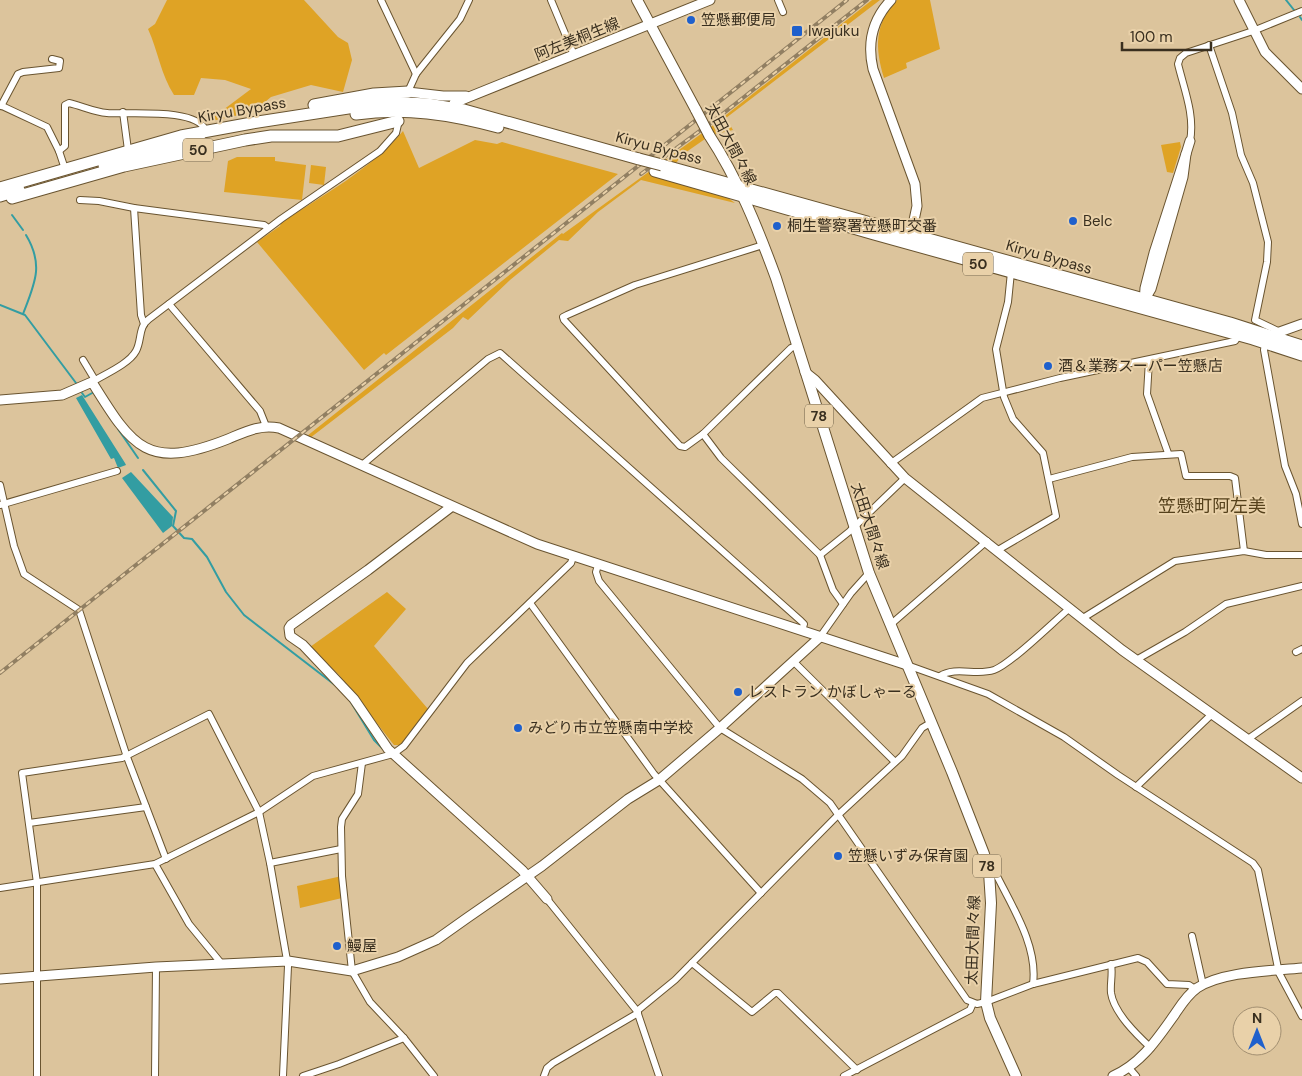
<svg xmlns="http://www.w3.org/2000/svg" width="1302" height="1076" font-family="'DM Sans','Noto Sans JP',sans-serif">
<style>
.green{fill:#dfa325}
.water{fill:#339da2}
.lines{fill:none;stroke-linecap:round;stroke-linejoin:round}
.stream{stroke:#339da2;stroke-width:2}
.street-casing{stroke:#695430;stroke-width:8}
.secondary-casing{stroke:#695430;stroke-width:11}
.primary-casing{stroke:#695430;stroke-width:12}
.highway-casing{stroke:#695430;stroke-width:13}
.street{stroke:#fff;stroke-width:6}
.secondary{stroke:#fff;stroke-width:9}
.primary{stroke:#fff;stroke-width:10}
.highway{stroke:#fff;stroke-width:11}
.rail-casing{stroke:#917f62;stroke-width:4}
.rail{stroke:#e9d1a9;stroke-width:2;stroke-dasharray:5.5;stroke-linecap:butt}
.primary-bridge-casing{stroke:#695430;stroke-width:12;stroke-linecap:butt}
.highway-bridge-casing{stroke:#695430;stroke-width:13;stroke-linecap:butt}
.primary-bridge{stroke:#fff;stroke-width:10}
.highway-bridge{stroke:#fff;stroke-width:11}
.poi-dot{fill:#1f60cc;stroke:#e9d1a9;stroke-width:2}
.labels{text-anchor:middle;dominant-baseline:central;stroke-width:4;stroke-linejoin:round;paint-order:stroke}
.shield{fill:#e9d1a9;stroke:#6e6048;stroke-width:1}
.shield-label{font-size:14px;font-weight:bold;fill:#392f1f}
.poi-label{font-size:15px;fill:#392f1f;stroke:#e9d1a9;text-anchor:start}
.street-label{font-size:15px;fill:#392f1f;stroke:#e9d1a9}
.quarter-label{font-size:18px;fill:#55411c;stroke:#e9d1a9}
</style>
<rect width="100%" height="100%" fill="#dcc49c"/>
<g class="green">
<path d="M167,0H304L338,37L348,43L352,60L343,92L311,85L271,97L253,112L207,122L251,89L225,80L201,78L194,95H174C161,75 158,51 148,29L155,24Z"/>
<polygon points="872,0 880,0 726,118 733,130 715,134 713,132 704,136 705,139 682,155 676,163 667,160 649,174 728,198 735,203 641,180 598,212 568,241 559,240 510,280 468,320 463,317 453,328 310,438 307,436 562,233 563,234 712,126"/>
<path d="M897,0H930L940,49L906,63L907,68L884,78C875,48 874,24 897,0Z"/>
<path d="M403,131L419,168L475,140L497,144L502,142L618,174L386,355L384,353L364,370L257,242L280,226L281,223C323,195 370,170 403,131Z"/>
<polygon points="1180,142 1181,147 1173,173 1167,172 1161,145"/>
<polygon points="237,157 275,157 275,161 306,165 302,200 224,192 228,161"/>
<polygon points="311,165 326,167 324,185 309,183"/>
<polygon points="387,592 406,609 374,646 428,709 400,745 394,745 339,675 310,647"/>
<polygon points="342,876 342,898 300,908 297,886"/>
</g>
<g class="water">
<polygon points="82,395 125,463 126,465 118,468 114,458 111,459 76,398"/>
<polygon points="131,472 173,517 172,526 163,533 122,478"/>
</g>
<g class="lines">
<g class="stream">
<polyline points="1286,0 1294,10"/>
<polyline points="1300,17 1302,20"/>
<polyline points="12,215 23,230"/>
<polyline points="0,305 25,315 76,383"/>
<path d="M23,314C35,283 44,265 26,235"/>
<polyline points="82,393 85,397 94,392"/>
<polyline points="118,429 138,458"/>
<polyline points="143,470 176,511 173,526 184,538 192,539 207,557 226,592 244,615 335,685"/>
<polyline points="349,699 374,740 383,749"/>
</g>
<g class="street-casing">
<g id="street">
<polyline points="381,0 416,74"/>
<polyline points="551,0 574,55"/>
<polyline points="778,0 783,12"/>
<polyline points="1209,45 1232,113 1241,155 1253,183 1268,242 1267,262 1255,320 1280,332"/>
<polyline points="407,94 416,74 460,19 469,0"/>
<polyline points="0,105 47,127 59,151 65,169"/>
<polyline points="1,106 18,74 23,72 59,68 60,61 52,59"/>
<polyline points="123,112 128,150"/>
<path d="M1190,141C1195,115 1184,89 1178,64L1180,58L1186,53L1253,31L1302,11"/>
<path d="M59,151L65,146V105L69,103C82,106 94,112 107,113C127,115 197,107 206,131"/>
<polyline points="80,200 99,201 134,208 264,225 268,228"/>
<polyline points="134,208 141,315 144,324"/>
<polyline points="763,245 635,285 567,315 563,317 564,320 680,446 685,447 703,434 791,348 796,346"/>
<polyline points="169,304 260,411 266,426"/>
<polyline points="1265,343 1264,350 1285,466 1296,494 1302,524"/>
<polyline points="83,360 95,380"/>
<polyline points="1149,360 1147,394 1168,453"/>
<path d="M92,382C105,374 129,364 136,351C142,340 138,327 149,319L281,219L380,151L396,133L399,120"/>
<polyline points="703,434 721,458 820,555 850,531 905,478"/>
<polyline points="890,464 982,398 1060,378 1235,341 1239,335"/>
<polyline points="362,465 488,359 500,353 801,621 804,624 802,631"/>
<polyline points="1049,479 1132,457 1181,454 1186,476 1230,476 1235,478 1244,551"/>
<polyline points="0,485 14,546 24,574 79,610 127,757 166,859"/>
<polyline points="0,505 117,471"/>
<polyline points="998,550 1056,516 1043,453 1013,419 1004,397 996,349 1008,302 1011,272"/>
<polyline points="820,555 833,590 843,604"/>
<polyline points="598,565 596,572 599,581 720,728 802,779 830,803 967,1000 977,1004 986,1002 1033,984 1138,958 1147,962 1167,984 1189,985 1195,989"/>
<polyline points="530,603 654,774 761,893"/>
<polyline points="1083,618 1175,561 1244,551 1266,555 1302,555"/>
<polyline points="890,625 987,541"/>
<polyline points="820,637 851,593 869,573"/>
<polyline points="1296,652 1302,649"/>
<polyline points="1136,660 1185,632 1226,604 1302,586"/>
<polyline points="794,662 895,762"/>
<polyline points="907,665 988,694 1064,737 1118,775 1253,863 1258,870 1279,973 1302,1016"/>
<path d="M940,676C956,666 976,676 994,670C1011,664 1053,622 1070,608"/>
<polyline points="1248,739 1302,701"/>
<polyline points="362,763 358,794 342,819 341,827 342,876 352,971 370,1002 404,1038 434,1076"/>
<polyline points="1136,787 1212,714"/>
<polyline points="29,823 146,807"/>
<polyline points="270,863 341,849"/>
<polyline points="155,864 189,924 221,963"/>
<path d="M989,872H993L997,876C1013,908 1038,947 1033,984"/>
<polyline points="0,888 155,864 259,812 313,776 393,754 404,746 467,663 571,563 573,557"/>
<polyline points="547,899 637,1011 659,1076"/>
<polyline points="1192,936 1203,985"/>
<polyline points="692,963 752,1012 775,993 778,993 857,1070"/>
<path d="M1111,964C1113,974 1110,983 1111,993C1114,1013 1137,1035 1151,1048"/>
<polyline points="637,1011 675,980 838,815 902,756 922,728 932,722"/>
<polyline points="1129,1068 1136,1076"/>
<polyline points="37,1076 37,883 22,773 122,758 209,714 259,812 270,863 288,966 283,1076"/>
<polyline points="155,1076 156,967"/>
<polyline points="303,1076 339,1064 404,1038"/>
<polyline points="544,1076 547,1068 553,1063 638,1013"/>
<polyline points="844,1076 970,1010 973,1003"/>
</g>
</g>
<g class="secondary-casing">
<g id="secondary">
<path d="M891,0C873,19 867,43 873,69L915,184L917,206L910,239"/>
<polyline points="1239,0 1265,52 1302,89"/>
<polyline points="408,92 443,96 466,96"/>
<polyline points="454,103 710,0"/>
<polyline points="1186,154 1190,141"/>
<polyline points="1144,304 1145,288 1154,253 1186,154 1183,177 1151,289 1145,299"/>
<polyline points="1268,339 1274,334 1302,324"/>
<polyline points="805,372 815,380 905,478 1122,650 1302,778"/>
<path d="M0,400L62,395L92,382C133,448 147,471 228,439C245,432 260,424 279,428L537,544L907,665"/>
<polyline points="451,507 368,570 291,625 289,628 290,636 303,645 354,699 388,749 522,870 547,899"/>
<polyline points="0,979 156,967 288,961 352,971 398,957 436,940 467,918 542,866 628,799 659,780 720,728 820,637"/>
<path d="M1113,1076C1142,1063 1157,1039 1175,1014C1181,1005 1187,995 1197,988C1223,971 1272,971 1302,968"/>
</g>
</g>
<g class="primary-casing">
<g id="primary">
<polyline points="637,0 696,110"/>
<path d="M709,135C738,179 758,229 776,278L869,573L952,772L984,854L989,872L991,903L986,1002L990,1018L1016,1076"/>
</g>
</g>
<g class="highway-casing">
<g id="highway">
<polyline points="314,105 374,94 408,92"/>
<path d="M356,114C405,107 450,114 498,127"/>
<polyline points="104,165 200,140"/>
<polyline points="662,165 1230,323 1302,346"/>
<polyline points="655,171 874,234 1253,339 1302,355"/>
<polyline points="0,188 181,136 252,123 387,102 427,104 464,110 639,159"/>
<polyline points="0,196 19,190"/>
<polyline points="12,198 124,166 245,140 271,136 338,136 398,121"/>
</g>
</g>
<use href="#street" class="street"/>
<use href="#secondary" class="secondary"/>
<use href="#primary" class="primary"/>
<use href="#highway" class="highway"/>
<g class="rail-casing">
<g id="rail">
<polyline points="641,174 720,116 867,0"/>
<polyline points="0,673 847,0"/>
</g>
</g>
<use href="#rail" class="rail"/>
<g class="primary-bridge-casing">
<polyline id="primary-bridge" points="696,110 709,135"/>
</g>
<g class="highway-bridge-casing">
<polyline id="highway-bridge" points="639,159 662,165"/>
</g>
<use href="#primary-bridge" class="primary-bridge"/>
<use href="#highway-bridge" class="highway-bridge"/>
</g>
<g class="poi-dot">
<circle cx="691" cy="20" r="5"/>
<rect x="791" y="25" width="12" height="12" rx="2.5"/>
<circle cx="1073" cy="221" r="5"/>
<circle cx="777" cy="226" r="5"/>
<circle cx="1048" cy="366" r="5"/>
<circle cx="738" cy="692" r="5"/>
<circle cx="518" cy="728" r="5"/>
<circle cx="838" cy="856" r="5"/>
<circle cx="337" cy="946" r="5"/>
</g>
<g class="labels">
<g class="shield">
<rect x="183" y="138.5" width="30" height="23" rx="4"/>
<rect x="963" y="252.5" width="30" height="23" rx="4"/>
<rect x="805" y="404.5" width="28" height="23" rx="4"/>
<rect x="973" y="854.5" width="28" height="23" rx="4"/>
</g>
<g class="shield-label">
<text x="198" y="150">50</text>
<text x="978" y="264">50</text>
<text x="819" y="416">78</text>
<text x="987" y="866">78</text>
</g>
<g class="poi-label">
<text x="701" y="20">笠懸郵便局</text>
<text x="808" y="31">Iwajuku</text>
<text x="1083" y="221">Belc</text>
<text x="787" y="226">桐生警察署笠懸町交番</text>
<text x="1058" y="366">酒＆業務スーパー笠懸店</text>
<text x="748" y="692">レストラン かぼしゃーる</text>
<text x="528" y="728">みどり市立笠懸南中学校</text>
<text x="848" y="856">笠懸いずみ保育園</text>
<text x="347" y="946">鰻屋</text>
</g>
<g class="street-label">
<text transform="translate(577 39) rotate(-22)">阿左美桐生線</text>
<text transform="translate(242 110) rotate(-10)">Kiryu Bypass</text>
<text transform="translate(731 144) rotate(62)">太田大間々線</text>
<text transform="translate(659 148) rotate(15)">Kiryu Bypass</text>
<text transform="translate(1049 257) rotate(16)">Kiryu Bypass</text>
<text transform="translate(870 526) rotate(72)">太田大間々線</text>
<text transform="translate(973 940) rotate(-88)">太田大間々線</text>
</g>
<g class="quarter-label">
<text x="1212" y="506">笠懸町阿左美</text>
</g>
</g>
<g transform="translate(1257 1031)"><circle r="24" fill="#e9d1a9" stroke="#a39072"/>
<path d="M0-4L9 19L0 12L-9 19Z" fill="#1f60cc"/>
<text y="-8" font-size="14" font-weight="bold" text-anchor="middle" fill="#392f1f">N</text>
</g>
<path d="M1122 42v8h89v-8" fill="none" stroke="#392f1f" stroke-width="2.5"/>
<text x="1130" y="42" font-size="15" fill="#392f1f" stroke="#e9d1a9" stroke-width="4" paint-order="stroke">100 m</text>
</svg>
